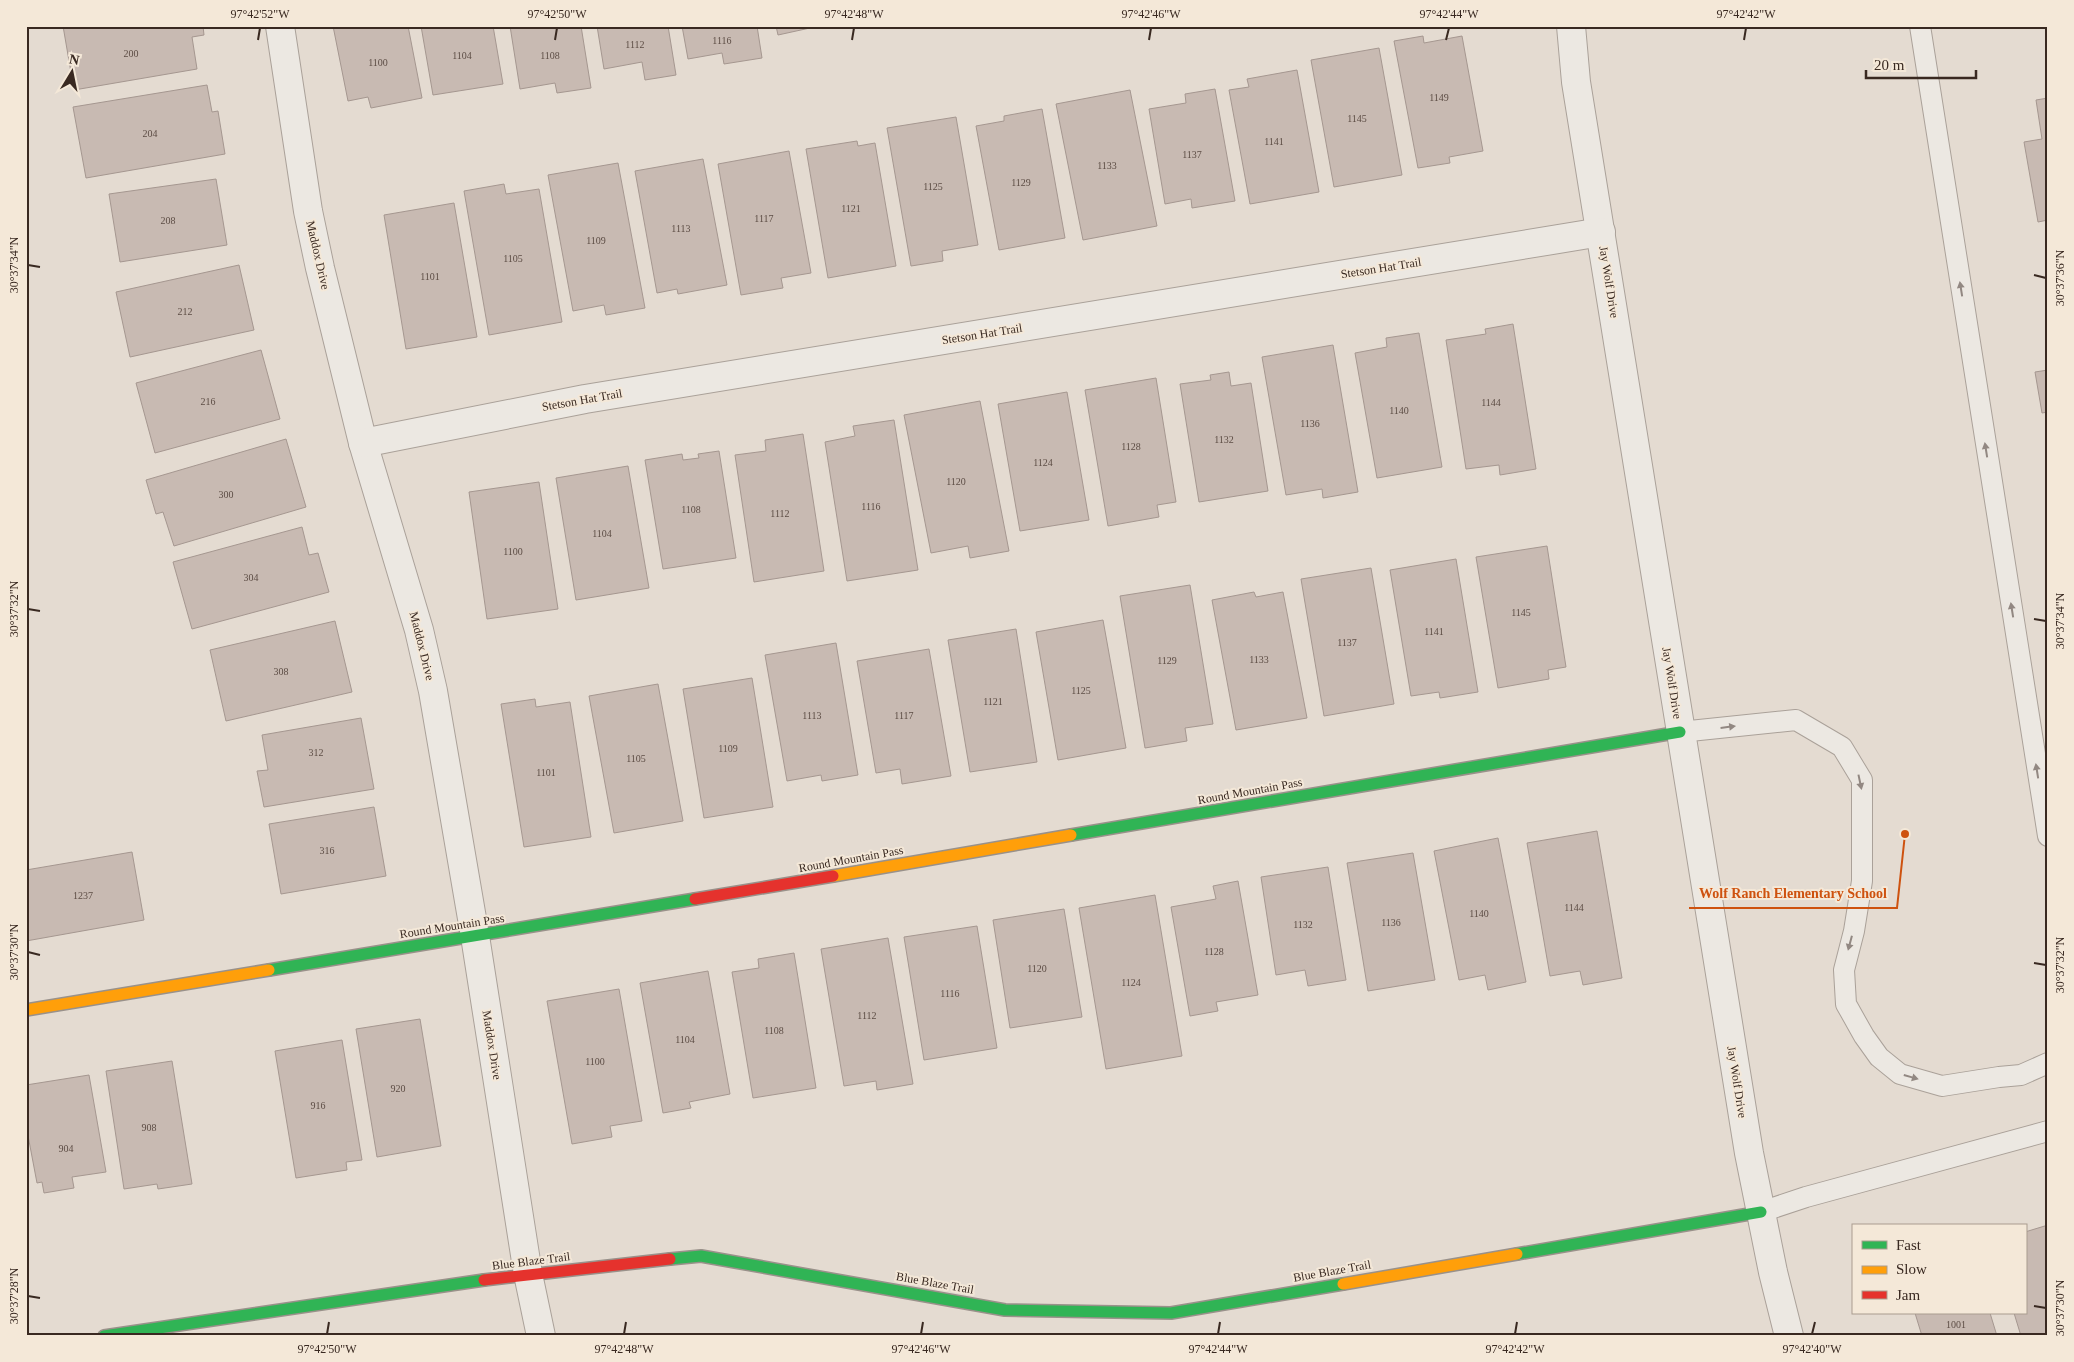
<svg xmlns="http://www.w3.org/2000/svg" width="2074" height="1362" font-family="'Times New Roman',serif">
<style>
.building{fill:#c8bab2;stroke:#a59790}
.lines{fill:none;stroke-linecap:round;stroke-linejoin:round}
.lane-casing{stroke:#aaa199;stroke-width:22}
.street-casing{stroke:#aaa199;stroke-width:30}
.fast-casing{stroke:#99918a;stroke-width:14}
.slow-casing{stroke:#99918a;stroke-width:14}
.jam-casing{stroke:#99918a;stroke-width:14}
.lane{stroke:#ece8e2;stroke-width:20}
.street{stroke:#ece8e2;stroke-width:28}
.fast{stroke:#30b455;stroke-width:11}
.slow{stroke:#ff9f0a;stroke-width:11}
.jam{stroke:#e5322d;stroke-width:11}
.oneway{fill:#928882}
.ticks{fill:none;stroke:#392921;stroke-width:2}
.labels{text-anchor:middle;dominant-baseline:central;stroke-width:4;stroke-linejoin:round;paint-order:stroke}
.number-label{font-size:10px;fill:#5d4d45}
.street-label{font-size:12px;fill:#392921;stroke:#f4e8d8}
.leader{fill:none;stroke:#ce520f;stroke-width:2}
.callout-dot{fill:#ce520f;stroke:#f4e8d8;stroke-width:2}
.callout-label{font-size:14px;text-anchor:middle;font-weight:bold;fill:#ce520f;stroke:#f4e8d8;stroke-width:4;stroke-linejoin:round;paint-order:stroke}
.neatline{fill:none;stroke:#392921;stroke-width:2}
.ticks-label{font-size:12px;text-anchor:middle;fill:#392921}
</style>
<rect width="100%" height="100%" fill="#e4dbd1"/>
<g class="building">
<polygon points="63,26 203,26 204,35 192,37 197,69 74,90"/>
<polygon points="333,26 408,26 422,98 371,108 368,97 348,101"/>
<polygon points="421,26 493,26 503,84 433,95"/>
<polygon points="510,26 581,26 591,88 557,93 555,83 520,89"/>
<polygon points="597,26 668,26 676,75 645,80 642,62 604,69"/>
<polygon points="682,26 757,26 762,58 724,64 722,53 688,59"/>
<polygon points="776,26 819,26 778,35"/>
<polygon points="1423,36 1424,43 1462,36 1483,151 1449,157 1450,163 1418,168 1394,41"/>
<polygon points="1379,48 1402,175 1334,187 1311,60"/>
<polygon points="1297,70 1319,192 1250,204 1229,90 1249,87 1247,79"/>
<polygon points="207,85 212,112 218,111 225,154 86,178 73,107"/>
<polygon points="1215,89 1235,201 1192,208 1191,199 1165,204 1149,109 1186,103 1185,94"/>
<polygon points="1130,90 1157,226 1083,240 1056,104"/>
<polygon points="2048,98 2048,220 2038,222 2024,142 2042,139 2036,100"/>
<polygon points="1042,109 1065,238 999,250 976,126 1004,121 1004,116"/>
<polygon points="956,117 978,245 942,251 943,261 911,266 887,128"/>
<polygon points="857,141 858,146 875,143 896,266 828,278 806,149"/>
<polygon points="789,151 811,273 781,278 783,288 741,295 718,164"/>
<polygon points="703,159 727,285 678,294 677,289 657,293 635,171"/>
<polygon points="618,163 645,308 606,315 604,305 573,311 548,175"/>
<polygon points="216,179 227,245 120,262 109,194"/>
<polygon points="504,184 506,194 539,189 562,322 489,335 464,191"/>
<polygon points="454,203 477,337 406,349 384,215"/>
<polygon points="239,265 254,330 130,357 116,292"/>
<polygon points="1513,324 1536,469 1500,475 1499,465 1466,469 1446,340 1486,334 1485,329"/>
<polygon points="1419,333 1442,467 1377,478 1355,353 1387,347 1386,338"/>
<polygon points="1333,345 1358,492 1323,498 1322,489 1286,495 1262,357"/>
<polygon points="261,350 280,419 155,453 136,383"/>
<polygon points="2048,370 2048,412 2042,413 2035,372"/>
<polygon points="1229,372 1231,386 1251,383 1268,491 1199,502 1180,384 1211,380 1210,375"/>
<polygon points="1156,378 1176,502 1157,505 1159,517 1108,526 1085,390"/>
<polygon points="1067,392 1089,520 1020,531 998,404"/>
<polygon points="980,401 1009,551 970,558 968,546 931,553 904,415"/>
<polygon points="894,420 918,570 847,581 825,442 855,436 853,426"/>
<polygon points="803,434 824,571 754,582 735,455 766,451 765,440"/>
<polygon points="286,439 306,507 174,546 163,512 156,514 146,480"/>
<polygon points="719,451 736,558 663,569 645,460 682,454 683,460 699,458 698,454"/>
<polygon points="628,466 649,588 576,600 556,478"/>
<polygon points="539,482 558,609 487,619 469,492"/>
<polygon points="302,527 309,555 318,553 329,592 192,629 173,562"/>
<polygon points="1547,546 1566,667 1548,670 1549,679 1498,688 1476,557"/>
<polygon points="1456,559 1478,692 1440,698 1439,692 1411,696 1390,570"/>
<polygon points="1371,568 1394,704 1324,716 1301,579"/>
<polygon points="1190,585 1213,724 1185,728 1187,741 1145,748 1120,596"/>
<polygon points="1254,592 1256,597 1283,592 1307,718 1236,730 1212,600"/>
<polygon points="1103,620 1126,748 1058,760 1036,632"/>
<polygon points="335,621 352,692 226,721 210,650"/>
<polygon points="1016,629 1037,762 970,772 948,640"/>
<polygon points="836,643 858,775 822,781 821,775 787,781 765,655"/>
<polygon points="929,649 951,776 902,784 900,769 876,773 857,661"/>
<polygon points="752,678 773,807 704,818 683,689"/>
<polygon points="658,684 683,821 614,833 589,696"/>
<polygon points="535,699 536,707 570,702 591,837 524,847 501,704"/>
<polygon points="361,718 374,789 264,807 257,771 268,770 262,735"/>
<polygon points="374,807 386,876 281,894 269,824"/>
<polygon points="1597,831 1622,978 1583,985 1580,971 1550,976 1527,843"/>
<polygon points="1498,838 1526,982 1488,990 1485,975 1459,980 1434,851"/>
<polygon points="132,852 144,920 26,941 26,870"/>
<polygon points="1413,853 1435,980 1368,991 1347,863"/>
<polygon points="1328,867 1346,980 1308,986 1305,970 1276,975 1261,877"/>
<polygon points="1238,881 1258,995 1216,1002 1218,1011 1190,1016 1171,907 1216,899 1213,886"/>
<polygon points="1155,895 1182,1056 1106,1069 1079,908"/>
<polygon points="1064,909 1082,1017 1010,1028 993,920"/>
<polygon points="977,926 997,1048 924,1060 904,937"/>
<polygon points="888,938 913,1084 877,1090 876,1081 844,1086 821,949"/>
<polygon points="794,953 816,1088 753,1098 732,972 759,968 758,959"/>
<polygon points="708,971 730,1094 689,1102 691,1108 663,1113 640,983"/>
<polygon points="619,989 642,1121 610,1126 612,1137 572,1144 547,1001"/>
<polygon points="420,1019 441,1146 377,1157 356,1029"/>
<polygon points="342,1040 362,1160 346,1162 347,1170 296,1178 275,1051"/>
<polygon points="172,1061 192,1184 158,1189 157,1184 124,1189 106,1071"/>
<polygon points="89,1075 106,1172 72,1177 74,1188 44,1193 42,1182 37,1183 26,1125 26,1085"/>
<polygon points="2048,1225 2048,1336 2021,1336 2014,1313 2025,1313 2025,1232"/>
<polygon points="1915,1313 1990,1313 1997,1336 1922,1336"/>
</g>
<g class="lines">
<g class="lane-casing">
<g id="lane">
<polyline points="1920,26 2048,836"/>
<polyline points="1680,732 1796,720 1842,747 1862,780 1862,881 1854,931 1844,970 1846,1004 1864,1036 1879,1057 1900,1074 1942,1086 1999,1077 2021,1075 2048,1063"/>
<polyline points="1761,1212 1806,1197 2048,1131"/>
</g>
</g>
<g class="street-casing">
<g id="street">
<polyline points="280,26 308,211 320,268 363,443 419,630 433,691 475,936 528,1274 541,1336"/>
<polyline points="1571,26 1576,82 1749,1153 1773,1272 1789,1336"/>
<polyline points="363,443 585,399 1601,232"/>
</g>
</g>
<g class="fast-casing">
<g id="fast">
<polyline points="1071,835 1680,732"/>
<polyline points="269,970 695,899"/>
<polyline points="1517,1254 1761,1212"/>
<polyline points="670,1259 701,1256 1005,1310 1171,1313 1343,1284"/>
<polyline points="104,1336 484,1280"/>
</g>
</g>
<g class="slow-casing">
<g id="slow">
<polyline points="833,876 1071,835"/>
<polyline points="26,1010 269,970"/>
<polyline points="1343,1284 1517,1254"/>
</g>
</g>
<g class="jam-casing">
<g id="jam">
<polyline points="695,899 833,876"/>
<polyline points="484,1280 670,1259"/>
</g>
</g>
<use href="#lane" class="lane"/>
<use href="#street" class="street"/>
<use href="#fast" class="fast"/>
<use href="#slow" class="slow"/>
<use href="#jam" class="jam"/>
</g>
<defs><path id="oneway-solid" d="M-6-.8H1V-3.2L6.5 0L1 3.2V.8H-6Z" transform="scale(1.25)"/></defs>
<g class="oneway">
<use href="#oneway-solid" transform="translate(1961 289) rotate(-99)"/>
<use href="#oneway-solid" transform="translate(1986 450) rotate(-99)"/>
<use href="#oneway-solid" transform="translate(2012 610) rotate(-99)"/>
<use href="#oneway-solid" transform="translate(1728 727) rotate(-7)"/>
<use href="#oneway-solid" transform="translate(2037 771) rotate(-99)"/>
<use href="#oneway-solid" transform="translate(1860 782) rotate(78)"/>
<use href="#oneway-solid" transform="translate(1850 943) rotate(105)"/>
<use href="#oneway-solid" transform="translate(1911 1077) rotate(16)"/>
</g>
<path class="ticks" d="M258,40L260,28M555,40L557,28M852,40L854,28M1149,40L1151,28M1446,40L1449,28M1744,40L1746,28M28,265L40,267M2034,275L2046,278M28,609L40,611M2034,619L2046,621M28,952L40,955M2034,963L2046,965M28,1296L40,1298M2034,1306L2046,1308M327,1334L329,1322M624,1334L626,1322M921,1334L923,1322M1218,1334L1220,1322M1515,1334L1517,1322M1812,1334L1815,1322"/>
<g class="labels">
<g class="number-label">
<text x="722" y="40">1116</text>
<text x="635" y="44">1112</text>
<text x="131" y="53">200</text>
<text x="462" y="55">1104</text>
<text x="550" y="55">1108</text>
<text x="378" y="62">1100</text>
<text x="1439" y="97">1149</text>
<text x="1357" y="118">1145</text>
<text x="150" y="133">204</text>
<text x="1274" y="141">1141</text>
<text x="1192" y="154">1137</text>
<text x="1107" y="165">1133</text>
<text x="1021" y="182">1129</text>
<text x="933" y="186">1125</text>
<text x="851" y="208">1121</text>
<text x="764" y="218">1117</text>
<text x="168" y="220">208</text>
<text x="681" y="228">1113</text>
<text x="596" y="240">1109</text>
<text x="513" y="258">1105</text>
<text x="430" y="276">1101</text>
<text x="185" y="311">212</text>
<text x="208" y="401">216</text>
<text x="1491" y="402">1144</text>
<text x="1399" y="410">1140</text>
<text x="1310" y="423">1136</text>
<text x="1224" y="439">1132</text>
<text x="1131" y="446">1128</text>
<text x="1043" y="462">1124</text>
<text x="956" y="481">1120</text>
<text x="226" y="494">300</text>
<text x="871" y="506">1116</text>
<text x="691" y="509">1108</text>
<text x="780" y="513">1112</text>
<text x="602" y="533">1104</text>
<text x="513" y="551">1100</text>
<text x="251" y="577">304</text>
<text x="1521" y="612">1145</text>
<text x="1434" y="631">1141</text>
<text x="1347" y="642">1137</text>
<text x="1259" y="659">1133</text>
<text x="1167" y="660">1129</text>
<text x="281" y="671">308</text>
<text x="1081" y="690">1125</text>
<text x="993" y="701">1121</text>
<text x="812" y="715">1113</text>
<text x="904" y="715">1117</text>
<text x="728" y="748">1109</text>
<text x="316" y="752">312</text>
<text x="636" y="758">1105</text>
<text x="546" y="772">1101</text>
<text x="327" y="850">316</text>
<text x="83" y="895">1237</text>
<text x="1574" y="907">1144</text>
<text x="1479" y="913">1140</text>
<text x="1391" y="922">1136</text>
<text x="1303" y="924">1132</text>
<text x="1214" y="951">1128</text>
<text x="1037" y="968">1120</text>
<text x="1131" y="982">1124</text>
<text x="950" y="993">1116</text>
<text x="867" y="1015">1112</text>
<text x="774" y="1030">1108</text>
<text x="685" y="1039">1104</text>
<text x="595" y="1061">1100</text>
<text x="398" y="1088">920</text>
<text x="318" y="1105">916</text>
<text x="149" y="1127">908</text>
<text x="66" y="1148">904</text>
<text x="1956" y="1324">1001</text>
</g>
<g class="street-label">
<text transform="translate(318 255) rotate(77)">Maddox Drive</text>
<text transform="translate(1381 268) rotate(-9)">Stetson Hat Trail</text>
<text transform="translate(1609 282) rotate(81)">Jay Wolf Drive</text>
<text transform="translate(982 334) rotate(-9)">Stetson Hat Trail</text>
<text transform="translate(582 400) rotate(-10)">Stetson Hat Trail</text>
<text transform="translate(422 646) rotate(76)">Maddox Drive</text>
<text transform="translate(1672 683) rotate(81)">Jay Wolf Drive</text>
<text transform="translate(1250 791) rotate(-10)">Round Mountain Pass</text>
<text transform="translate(851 859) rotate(-10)">Round Mountain Pass</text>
<text transform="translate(452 926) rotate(-9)">Round Mountain Pass</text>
<text transform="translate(492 1045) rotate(81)">Maddox Drive</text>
<text transform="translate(1737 1082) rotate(81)">Jay Wolf Drive</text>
<text transform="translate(531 1261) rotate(-7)">Blue Blaze Trail</text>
<text transform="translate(1332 1271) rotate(-10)">Blue Blaze Trail</text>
<text transform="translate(935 1283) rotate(10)">Blue Blaze Trail</text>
</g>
</g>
<path class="leader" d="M1905 834L1897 908H1689"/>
<circle class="callout-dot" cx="1905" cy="834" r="5"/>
<g class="callout-label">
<text x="1793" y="898">Wolf Ranch Elementary School</text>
</g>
<rect width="2074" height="1362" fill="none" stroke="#f4e8d8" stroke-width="55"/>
<rect x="1852" y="1224" width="175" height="90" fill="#f4e8d8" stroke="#a99c8f"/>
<rect x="1862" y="1241" width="25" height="8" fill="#30b455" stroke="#a99c8f"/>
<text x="1896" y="1250" font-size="15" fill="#392921">Fast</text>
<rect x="1862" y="1266" width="25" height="8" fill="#ff9f0a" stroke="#a99c8f"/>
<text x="1896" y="1274" font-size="15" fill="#392921">Slow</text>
<rect x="1862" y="1291" width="25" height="8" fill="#e5322d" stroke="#a99c8f"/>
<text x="1896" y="1300" font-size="15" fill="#392921">Jam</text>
<g transform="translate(72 72) rotate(10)" stroke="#f4e8d8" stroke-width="4" paint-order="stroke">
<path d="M0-4L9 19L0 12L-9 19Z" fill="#392921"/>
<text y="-8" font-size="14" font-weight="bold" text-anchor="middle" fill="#392921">N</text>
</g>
<path d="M1866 70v8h110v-8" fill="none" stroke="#392921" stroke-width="2.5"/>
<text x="1874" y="70" font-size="15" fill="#392921" stroke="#f4e8d8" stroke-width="4" paint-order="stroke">20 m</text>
<rect x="28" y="28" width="2018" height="1306" class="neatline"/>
<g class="ticks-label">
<text x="260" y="18">97°42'52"W</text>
<text x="557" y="18">97°42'50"W</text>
<text x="854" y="18">97°42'48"W</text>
<text x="1151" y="18">97°42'46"W</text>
<text x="1449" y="18">97°42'44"W</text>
<text x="1746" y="18">97°42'42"W</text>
<text transform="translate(14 265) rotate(-90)" y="4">30°37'34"N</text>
<text transform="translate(2060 278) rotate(-90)" y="4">30°37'36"N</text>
<text transform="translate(14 609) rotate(-90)" y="4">30°37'32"N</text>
<text transform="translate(2060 621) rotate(-90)" y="4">30°37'34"N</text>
<text transform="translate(14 952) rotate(-90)" y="4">30°37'30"N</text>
<text transform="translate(2060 965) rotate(-90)" y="4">30°37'32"N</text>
<text transform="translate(14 1296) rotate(-90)" y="4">30°37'28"N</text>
<text transform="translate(2060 1308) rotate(-90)" y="4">30°37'30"N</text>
<text x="327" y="1353">97°42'50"W</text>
<text x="624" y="1353">97°42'48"W</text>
<text x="921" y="1353">97°42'46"W</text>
<text x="1218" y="1353">97°42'44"W</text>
<text x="1515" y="1353">97°42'42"W</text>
<text x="1812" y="1353">97°42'40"W</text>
</g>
</svg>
